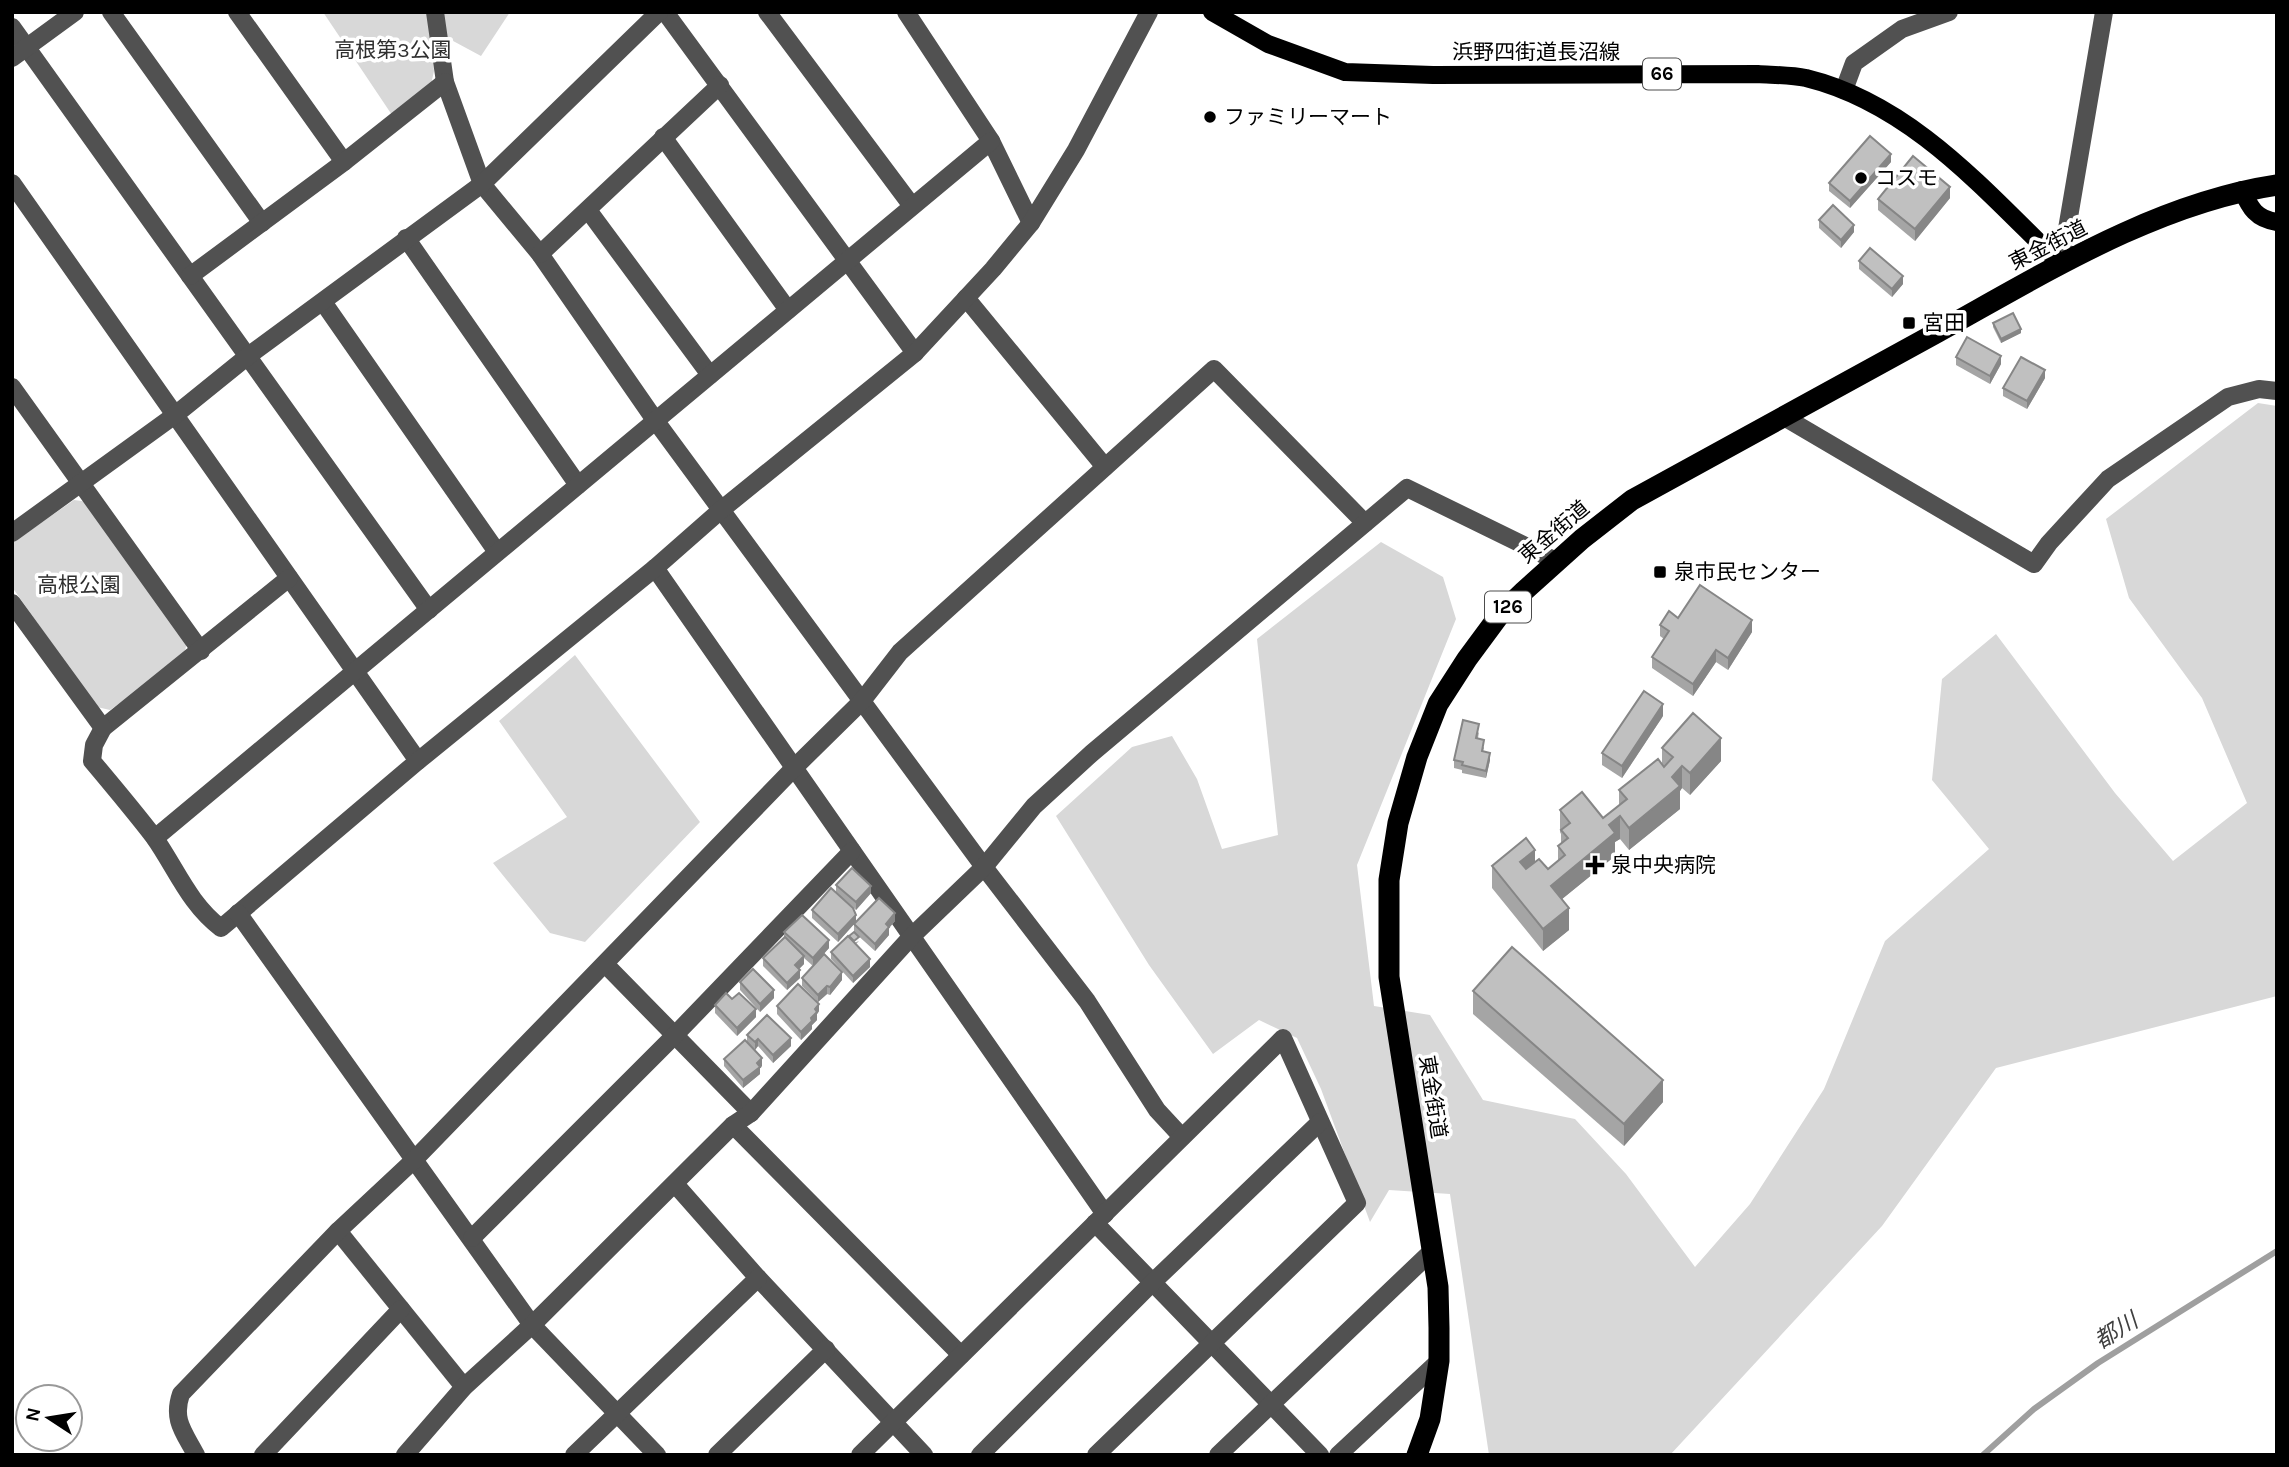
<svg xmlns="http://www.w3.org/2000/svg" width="2289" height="1467" font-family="Karla,'Noto Sans JP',sans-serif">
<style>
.green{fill:#d8d8d8}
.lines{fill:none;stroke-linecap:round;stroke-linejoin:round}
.stream{stroke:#9f9f9f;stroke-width:6}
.minor{stroke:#515151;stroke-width:18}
.major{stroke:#000;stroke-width:18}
.highway{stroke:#000;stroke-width:21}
.wall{fill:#a5a5a5}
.shaded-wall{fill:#868686}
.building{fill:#c0c0c0;stroke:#868686;stroke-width:2}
.poi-dot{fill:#000;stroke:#fff;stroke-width:2.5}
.labels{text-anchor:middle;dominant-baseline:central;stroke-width:7;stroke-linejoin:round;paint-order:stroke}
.shield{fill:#fff;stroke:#4c4c4c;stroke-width:2}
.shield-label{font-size:19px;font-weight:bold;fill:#000}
.park-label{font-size:21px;fill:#2f2f2f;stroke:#fff}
.street-label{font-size:21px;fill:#000;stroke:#fff}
.poi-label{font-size:21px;fill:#000;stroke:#fff;text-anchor:start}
.water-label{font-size:23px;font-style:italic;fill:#404040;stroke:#fff}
</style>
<rect width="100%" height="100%" fill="#fff"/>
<g class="green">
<polygon points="323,12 510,12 481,56 429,28 434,71 430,89 392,115"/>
<polygon points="2258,403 2277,406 2277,996 1996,1068 1882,1226 1670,1455 1489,1455 1450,1194 1389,1190 1370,1222 1321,1089 1297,1038 1259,1020 1213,1054 1149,965 1056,816 1132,747 1172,736 1197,779 1222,849 1278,835 1257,639 1381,542 1443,577 1456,619 1357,865 1374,1006 1430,1015 1483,1100 1575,1119 1626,1174 1695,1267 1750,1204 1824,1089 1885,941 1989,849 1932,780 1942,679 1996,634 2115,793 2173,861 2247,803 2202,698 2129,598 2106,519"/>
<polygon points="74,500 89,502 187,640 184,658 110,710 97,707 12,587 12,543"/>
<polygon points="575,655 700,822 585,942 550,933 493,863 567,817 499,721"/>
</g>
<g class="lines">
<polyline class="stream" points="1983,1455 2034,1409 2098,1363 2277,1251"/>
<g class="minor">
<polyline points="111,12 262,223"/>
<polyline points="237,12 344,162"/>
<polyline points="435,12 445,82 482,184 540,254 655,420 984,867 1087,1001 1157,1110 1182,1137"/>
<polyline points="665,12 915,353"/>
<polyline points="767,12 912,206"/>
<polyline points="906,12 991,141 1031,223"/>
<polyline points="12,27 429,610"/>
<polyline points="12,58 75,12"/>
<polyline points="1844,90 1854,63 1902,29 1949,12"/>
<polyline points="663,137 788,310"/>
<polyline points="12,183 418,761"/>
<polyline points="588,210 710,375"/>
<polyline points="406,238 578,485"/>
<polyline points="540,254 720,85"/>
<polyline points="2061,264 2104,12"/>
<polyline points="190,276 344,162 445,82"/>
<polyline points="966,298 1105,467"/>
<polyline points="323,302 497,552"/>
<polyline points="12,387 201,651"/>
<polyline points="1784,417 2034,564 2049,543 2108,479 2228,397 2259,389 2277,391"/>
<polyline points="12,533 175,415 248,356 482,184 659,12"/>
<polyline points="655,568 1105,1214"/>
<path d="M289,578L103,728L94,745L92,761C113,786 134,811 154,837C176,868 189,904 221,928L418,761L655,568L721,510L915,353L993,269L1031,223L1076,150L1149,12"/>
<polyline points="12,603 103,728"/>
<polyline points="155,838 991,141"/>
<polyline points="238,913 532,1325 657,1455"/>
<polyline points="605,964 751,1113"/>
<polyline points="733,1125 961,1355"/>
<polyline points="675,1184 758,1278 924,1455"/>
<polyline points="1095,1223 1320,1455"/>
<polyline points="338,1231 464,1387"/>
<polyline points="472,1238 674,1036 852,851"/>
<path d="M196,1455C184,1432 172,1420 181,1394L338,1231L414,1160L794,768L862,701L900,652L1214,369L1365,523"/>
<polyline points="263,1455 401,1309"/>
<polyline points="405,1455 464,1387 532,1325 733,1125 751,1113 911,937 984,867 1034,806 1092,753 1407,488 1556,561"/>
<polyline points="574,1455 758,1278"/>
<polyline points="717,1455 826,1349"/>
<polyline points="860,1455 1283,1038 1357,1203 1096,1455"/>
<polyline points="980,1455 1153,1282 1320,1122"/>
<polyline points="1218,1455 1432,1251"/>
<polyline points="1338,1455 1439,1361"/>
</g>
<g class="major">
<path d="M1212,12L1268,44L1345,72L1433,75L1758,74C1773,75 1791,75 1806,78C1912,104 1985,191 2061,264"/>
<path d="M2242,190C2250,208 2256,219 2277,222"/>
</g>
<path class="highway" d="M1417,1455L1430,1419L1439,1361V1328L1438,1287L1389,977V880L1398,823L1417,757L1438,704L1467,659L1501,613L1523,592L1582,539L1632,500C1734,444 1836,388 1938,332C2043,274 2156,203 2277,185"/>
</g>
<g class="wall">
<polygon points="1891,162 1850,208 1829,191 1829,183"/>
<polygon points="1950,198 1915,241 1878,210 1878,199"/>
<polygon points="1819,220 1854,232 1841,248 1819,228"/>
<polygon points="1859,261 1903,284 1892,297 1859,269"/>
<polygon points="1993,323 2021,333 2001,343 1993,327"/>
<polygon points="1956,357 2001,364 1990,384 1956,365"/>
<polygon points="2045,378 2027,409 2003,396 2003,388"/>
<polygon points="1678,618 1752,632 1728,670 1716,662 1693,696 1652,668 1652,657 1664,639 1660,636 1660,625"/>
<polygon points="1663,716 1622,778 1602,765 1602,753"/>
<polygon points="1479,732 1478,738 1484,748 1483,751 1490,760 1486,778 1462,773 1462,770 1454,768 1454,760"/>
<polygon points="1662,748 1721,761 1690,795 1682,788 1680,791 1680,809 1629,850 1620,839 1615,842 1615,856 1562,899 1569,930 1543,951 1492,888 1492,866 1535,862 1548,869 1558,861 1558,846 1561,843 1561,834 1560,832 1560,810 1603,818 1619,805 1619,790 1662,764"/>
<polygon points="836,885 871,893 856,910 840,896 856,922 895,921 889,928 889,935 875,951 854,932 854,924 838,942 812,918 812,910 836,893"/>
<polygon points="784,932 829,948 813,966 804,958 804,964 799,969 800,978 787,990 763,966 763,958 784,938"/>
<polygon points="859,941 856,944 870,967 853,983 831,959 831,952"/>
<polygon points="802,978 842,980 830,995 827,994 818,1002 819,1011 817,1014 817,1020 812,1025 812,1029 801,1040 777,1014 777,1006 816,1000 802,986"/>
<polygon points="740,982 774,998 760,1012 740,990"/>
<polygon points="1473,991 1663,1102 1624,1146 1473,1014"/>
<polygon points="715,1005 756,1017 737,1036 715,1013"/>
<polygon points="747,1035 791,1046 773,1063 758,1046 755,1050 749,1045 762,1066 760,1068 760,1074 743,1088 724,1066 724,1059 747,1042"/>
</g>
<g class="shaded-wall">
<polygon points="1891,154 1891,162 1850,208 1850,201"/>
<polygon points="1950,187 1950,198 1915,241 1915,229"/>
<polygon points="1854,225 1854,232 1841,248 1841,240"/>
<polygon points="1903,276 1903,284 1892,297 1892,289"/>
<polygon points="2021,329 2021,333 2001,343 2001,339"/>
<polygon points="2001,356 2001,364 1990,384 1990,376"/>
<polygon points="2045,370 2045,378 2027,409 2027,401"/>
<polygon points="1752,620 1752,632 1728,670 1728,658"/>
<polygon points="1716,650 1716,662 1693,696 1693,684"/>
<polygon points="1663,704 1663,716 1622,778 1622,766"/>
<polygon points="1721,738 1721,761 1690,795 1690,773"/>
<polygon points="1490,753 1490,760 1486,778 1486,771"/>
<polygon points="1682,766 1682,788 1680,791 1680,809 1629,850 1629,828"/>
<polygon points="1620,816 1620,839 1615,842 1615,856 1551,908 1551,886 1609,825"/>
<polygon points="1535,850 1535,872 1520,884 1520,862"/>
<polygon points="871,886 871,893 856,910 856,902"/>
<polygon points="1569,908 1569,930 1543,951 1543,929"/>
<polygon points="895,913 895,921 889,928 889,935 875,951 875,944 886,924"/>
<polygon points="856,915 856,922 838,942 838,934"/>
<polygon points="829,940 829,948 813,966 813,958"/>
<polygon points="804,956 804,964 795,973 795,965"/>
<polygon points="870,959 870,967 853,983 853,976"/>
<polygon points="800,970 800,978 787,990 787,983"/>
<polygon points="842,972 842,980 830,995 830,987"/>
<polygon points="827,986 827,994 818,1002 818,995"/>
<polygon points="774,990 774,998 760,1012 760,1004"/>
<polygon points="819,1004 819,1011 817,1014 817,1020 812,1025 812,1029 801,1040 801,1032 811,1018 815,1009"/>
<polygon points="756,1009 756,1017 737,1036 737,1028"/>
<polygon points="791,1038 791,1046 773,1063 773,1055"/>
<polygon points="758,1039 758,1046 755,1050 755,1042"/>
<polygon points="762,1058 762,1066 760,1068 760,1074 743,1088 743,1080"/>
<polygon points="1663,1080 1663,1102 1624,1146 1624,1124"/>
</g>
<g class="building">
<polygon points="1870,136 1891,154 1850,201 1829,183"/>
<polygon points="1913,156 1950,187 1915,229 1878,199"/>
<polygon points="1833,205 1854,225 1841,240 1819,220"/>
<polygon points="1870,248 1903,276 1892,289 1859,261"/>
<polygon points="2013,313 2021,329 2001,339 1993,323"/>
<polygon points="1967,337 2001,356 1990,376 1956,357"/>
<polygon points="2021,357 2045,370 2027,401 2003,388"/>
<polygon points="1700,585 1752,620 1728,658 1716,650 1693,684 1652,657 1669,631 1660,625 1669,611 1678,618"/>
<polygon points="1644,691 1663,704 1622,766 1602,753"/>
<polygon points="1693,713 1721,738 1690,773 1682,766 1672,777 1680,786 1629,828 1620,816 1609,825 1615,833 1551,886 1569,908 1543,929 1492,866 1526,838 1535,850 1520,862 1526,869 1539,859 1548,869 1565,855 1558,846 1568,838 1561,830 1570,823 1560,810 1582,792 1603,818 1627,799 1619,790 1658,759 1664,767 1673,757 1662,748"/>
<polygon points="1463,720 1479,724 1476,738 1484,740 1482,751 1490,753 1486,771 1462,765 1463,762 1454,760"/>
<polygon points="852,868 871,886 856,902 836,885"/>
<polygon points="831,888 853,908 856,915 838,934 812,910"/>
<polygon points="879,898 895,913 886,924 889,927 875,944 854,924"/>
<polygon points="802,915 829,940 813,958 784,932"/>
<polygon points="854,932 859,937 854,941 849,936"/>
<polygon points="848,936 870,959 853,976 831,952"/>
<polygon points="785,937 804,956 795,965 800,970 787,983 763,958"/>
<polygon points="1512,947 1663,1080 1624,1124 1473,991"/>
<polygon points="824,954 842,972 830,987 827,986 818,995 802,978"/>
<polygon points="753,969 774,990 760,1004 740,982"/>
<polygon points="798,984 819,1004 815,1009 817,1012 811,1018 812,1021 801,1032 777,1006"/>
<polygon points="726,993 732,999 739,993 756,1009 737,1028 715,1005"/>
<polygon points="767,1015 791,1038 773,1055 758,1039 755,1042 747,1035"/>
<polygon points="745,1040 762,1058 757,1063 760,1067 743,1080 724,1059"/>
</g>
<g class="poi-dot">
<circle cx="1210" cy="117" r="7"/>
<circle cx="1861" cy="178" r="7"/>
<rect x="1902" y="316" width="14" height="14" rx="3.5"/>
<rect x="1653" y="565" width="14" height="14" rx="3.5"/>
<path d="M1591.5 854.5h7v7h7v7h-7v7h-7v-7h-7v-7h7z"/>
</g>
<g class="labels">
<g class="shield">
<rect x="1643" y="58.5" width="38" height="31" rx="5"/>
<rect x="1485" y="591.5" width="46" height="31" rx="5"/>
</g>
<g class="shield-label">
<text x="1662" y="74">66</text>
<text x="1508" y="607">126</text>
</g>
<g class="park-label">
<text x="393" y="50">高根第3公園</text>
<text x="79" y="585">高根公園</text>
</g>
<g class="street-label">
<text x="1536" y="52">浜野四街道長沼線</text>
<text transform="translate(2048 245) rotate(-27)">東金街道</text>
<text transform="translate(1554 532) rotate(-40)">東金街道</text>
<text transform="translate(1433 1097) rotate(81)">東金街道</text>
</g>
<g class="poi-label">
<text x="1224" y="117">ファミリーマート</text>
<text x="1875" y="178">コスモ</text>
<text x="1923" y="323">宮田</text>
<text x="1674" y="572">泉市民センター</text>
<text x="1611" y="865">泉中央病院</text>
</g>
<g class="water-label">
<text transform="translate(2116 1331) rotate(-32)">都川</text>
</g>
</g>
<rect width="2289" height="1467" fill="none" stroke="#000000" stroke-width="28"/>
<g transform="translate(49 1418) rotate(282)"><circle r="33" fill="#ffffff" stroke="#999999" stroke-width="2"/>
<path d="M0-5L12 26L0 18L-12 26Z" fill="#000000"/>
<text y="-10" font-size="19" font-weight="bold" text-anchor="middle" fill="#000000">N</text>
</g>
</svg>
